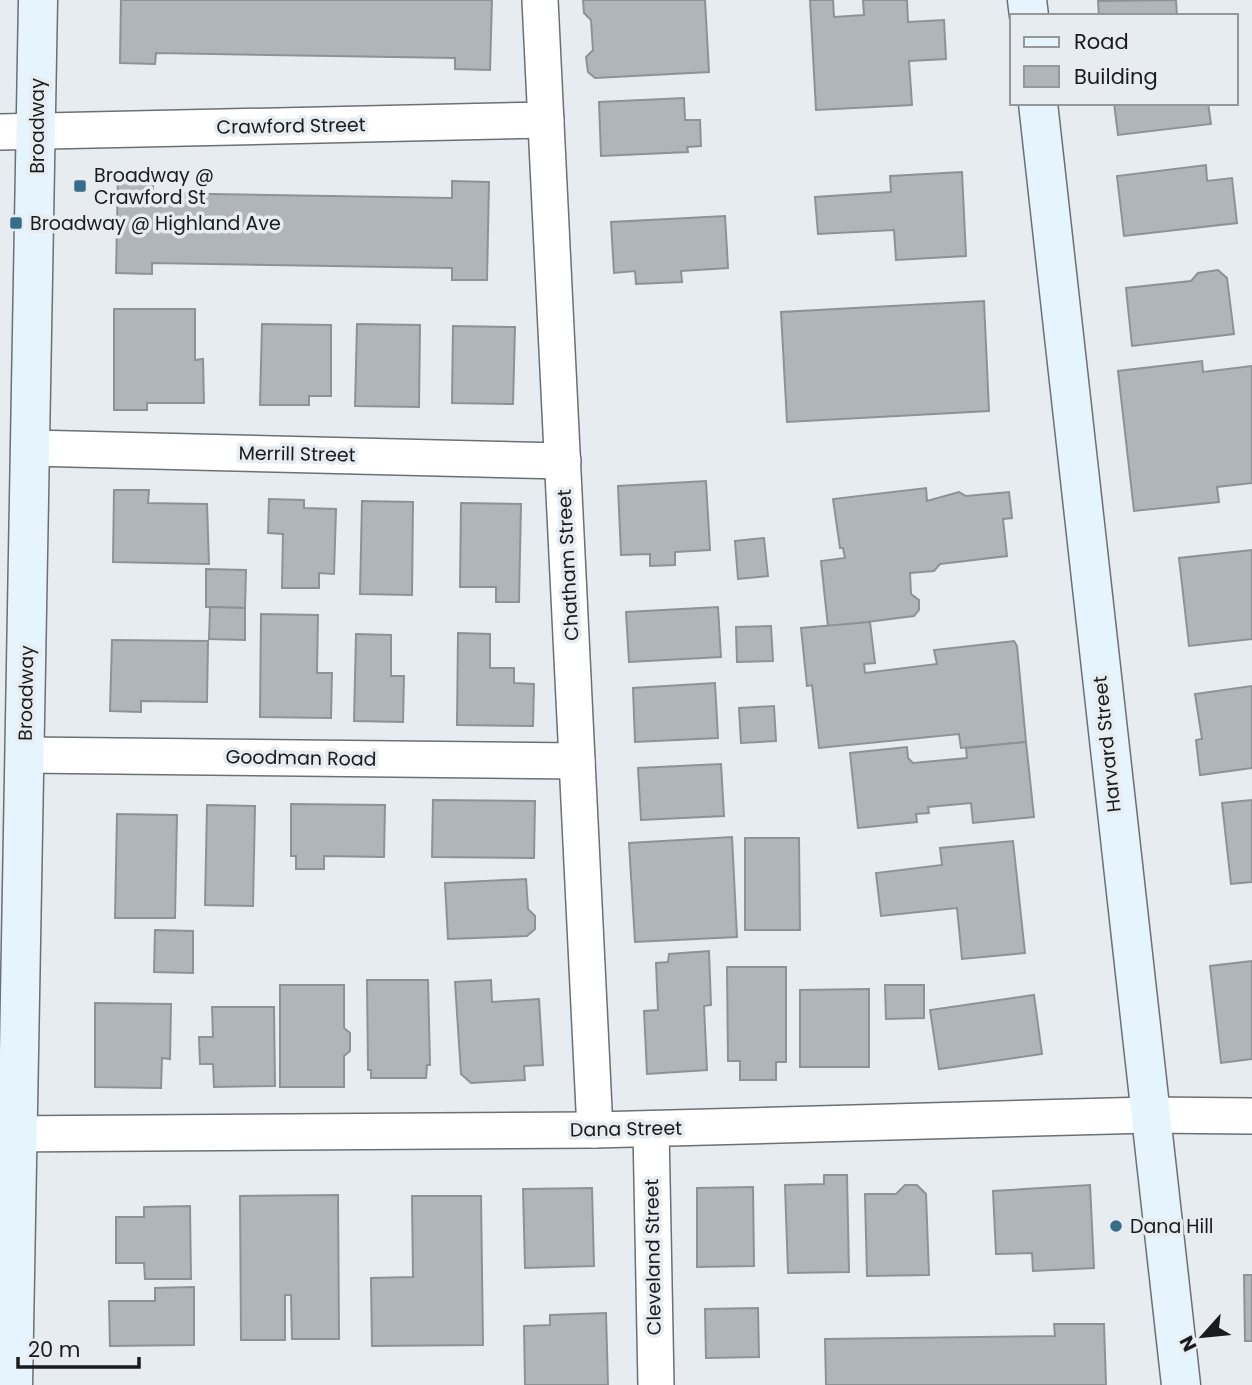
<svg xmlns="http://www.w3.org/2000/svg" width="1252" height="1385" font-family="Poppins,sans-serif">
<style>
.building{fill:#b0b5b9;stroke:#8d9295;stroke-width:2}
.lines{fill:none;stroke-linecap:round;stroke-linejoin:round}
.street-casing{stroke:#6b7073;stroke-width:38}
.secondary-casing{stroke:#6b7073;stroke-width:41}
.street{stroke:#fff;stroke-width:35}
.secondary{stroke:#e5f4fd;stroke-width:38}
.poi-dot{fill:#366d88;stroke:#e6ecf0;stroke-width:2.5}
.labels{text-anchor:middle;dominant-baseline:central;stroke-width:7;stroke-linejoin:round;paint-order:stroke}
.street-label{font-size:19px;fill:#191b1c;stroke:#e6ecf0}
.poi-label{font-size:19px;fill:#191b1c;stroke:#e6ecf0;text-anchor:start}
</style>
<rect width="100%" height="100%" fill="#e6ecf0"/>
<g class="building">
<polygon points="121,0 492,0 490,70 455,69 455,58 156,53 155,64 120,63"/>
<polygon points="583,0 705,0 709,72 595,78 588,72 586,57 593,50 591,20 584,13"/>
<polygon points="810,0 833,0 834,17 864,15 863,0 907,0 908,22 944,20 946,59 909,61 912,105 816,110"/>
<polygon points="1176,0 1177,16 1099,16 1098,1"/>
<polygon points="684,98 685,120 700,120 701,146 687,147 688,152 601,156 599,102"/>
<polygon points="1114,103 1208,103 1211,124 1118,135"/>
<polygon points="1206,165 1207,181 1232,178 1237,223 1124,236 1117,176"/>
<polygon points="962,172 966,256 896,260 894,230 818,234 815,197 891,192 890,176"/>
<polygon points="118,176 153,176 153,193 452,198 452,181 489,182 487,280 452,280 452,268 152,263 152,274 116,273"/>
<polygon points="725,216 728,268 681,271 682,282 636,284 635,271 614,273 611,222"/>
<polygon points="1218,270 1227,278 1234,334 1132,346 1126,288 1191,281 1198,273"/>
<polygon points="984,301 989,411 787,422 781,312"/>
<polygon points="114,309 195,309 195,360 203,359 204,403 147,403 147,410 114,410"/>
<polygon points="262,324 331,325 331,396 309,396 309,405 260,405"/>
<polygon points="357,324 420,325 419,407 355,406"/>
<polygon points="453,326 515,327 513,404 452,403"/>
<polygon points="1202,361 1203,372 1252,366 1252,483 1217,487 1219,502 1134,511 1118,371"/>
<polygon points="706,481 710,550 675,552 675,565 650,566 650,554 621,555 618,486"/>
<polygon points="926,488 927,501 959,492 966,496 1009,492 1012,518 1003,519 1007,556 940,564 934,571 910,573 911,594 919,600 919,610 914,616 828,627 821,561 845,558 843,548 840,548 833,499"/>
<polygon points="114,490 149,490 148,503 207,504 209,564 113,562"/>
<polygon points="269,499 304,500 304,508 336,509 334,574 319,573 319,588 282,588 283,534 268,533"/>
<polygon points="362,501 413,502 412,595 360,594"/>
<polygon points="461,503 521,504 519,602 496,602 496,587 460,587"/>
<polygon points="764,538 768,576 738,579 735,541"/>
<polygon points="1252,550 1252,639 1189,646 1179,558"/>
<polygon points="206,569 246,570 245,608 206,607"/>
<polygon points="210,607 245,608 245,640 209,639"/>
<polygon points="718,607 721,657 629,662 626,612"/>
<polygon points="261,614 318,615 317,673 332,673 331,718 260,717"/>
<polygon points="870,622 875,663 864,664 865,673 937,664 934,650 1014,641 1017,646 1026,742 961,748 959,734 819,748 812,685 807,686 801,628"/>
<polygon points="771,626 773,661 737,662 736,627"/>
<polygon points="458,633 490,634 490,668 514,668 514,683 534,684 533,726 457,725"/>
<polygon points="356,634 391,635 391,676 404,676 403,722 354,721"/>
<polygon points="112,640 208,641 207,702 141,701 141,712 110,711"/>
<polygon points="715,683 718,738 635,742 633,688"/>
<polygon points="1252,686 1252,768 1200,775 1196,740 1202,739 1195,694"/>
<polygon points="774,706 776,741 741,743 739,708"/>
<polygon points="1026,742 1034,817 973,823 971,803 928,807 929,813 916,814 917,822 858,828 850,753 907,747 908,758 913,763 967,758 966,748"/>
<polygon points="721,764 724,816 641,820 638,768"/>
<polygon points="433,800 535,801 534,858 432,857"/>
<polygon points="1252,800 1252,882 1231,884 1222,803"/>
<polygon points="291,804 385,805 384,857 324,856 324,869 296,869 296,856 291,856"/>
<polygon points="207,805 255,806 253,906 205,905"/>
<polygon points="117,814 177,815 175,918 115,918"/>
<polygon points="732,837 737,937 635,942 629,843"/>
<polygon points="745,838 799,838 800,930 745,930"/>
<polygon points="1013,841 1025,953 962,959 957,908 881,916 876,873 942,865 940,848"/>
<polygon points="526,879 528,909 535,916 535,929 527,936 448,939 445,883"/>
<polygon points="155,930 193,931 193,973 154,972"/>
<polygon points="709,951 711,1005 704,1006 707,1070 647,1074 644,1011 658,1010 656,963 668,962 669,954"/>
<polygon points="1252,961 1252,1059 1221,1063 1210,966"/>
<polygon points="727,967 786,967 786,1062 776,1062 776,1080 740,1080 740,1061 728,1061"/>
<polygon points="367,980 428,980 430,1065 427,1065 426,1078 371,1078 371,1070 368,1070"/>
<polygon points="491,980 492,1002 539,999 543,1065 524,1066 525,1080 471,1083 461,1074 455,982"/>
<polygon points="280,985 344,985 344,1028 350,1033 350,1051 344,1056 344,1087 280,1087"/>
<polygon points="885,985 924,985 924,1018 886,1019"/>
<polygon points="869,989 869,1067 800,1067 800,990"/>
<polygon points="1034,995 1042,1054 939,1069 930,1010"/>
<polygon points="95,1003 171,1004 170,1059 162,1058 161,1088 95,1087"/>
<polygon points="212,1007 274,1007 275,1086 214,1087 213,1064 200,1064 199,1037 213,1037"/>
<polygon points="824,1175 847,1175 849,1272 788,1273 785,1185 824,1184"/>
<polygon points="905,1185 917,1185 926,1194 929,1275 867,1276 865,1194 896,1194"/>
<polygon points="1090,1185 1094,1268 1033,1271 1032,1253 996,1254 993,1191"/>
<polygon points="753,1187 754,1266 697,1267 697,1188"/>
<polygon points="592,1188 594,1266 525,1268 523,1189"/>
<polygon points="338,1195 339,1339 292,1339 291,1295 285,1295 285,1340 241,1340 240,1196"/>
<polygon points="412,1196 481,1196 483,1345 372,1346 371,1278 413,1277"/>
<polygon points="190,1206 191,1279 145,1279 144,1263 116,1263 116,1217 144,1217 144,1207"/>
<polygon points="1244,1275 1252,1275 1252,1341 1245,1341"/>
<polygon points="194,1287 194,1345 110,1346 109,1301 155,1301 155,1288"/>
<polygon points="758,1308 759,1357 706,1358 705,1309"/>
<polygon points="606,1313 608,1385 525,1385 524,1326 550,1325 550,1315"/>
<polygon points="1054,1324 1104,1324 1106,1385 826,1385 825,1339 1055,1336"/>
</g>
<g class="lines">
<g class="street-casing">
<g id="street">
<polyline points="540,0 595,1130"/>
<polyline points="0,132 546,120"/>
<polyline points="30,448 563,461"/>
<polyline points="25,755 577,761"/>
<polyline points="651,1129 656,1385"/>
<polyline points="0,1134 595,1130 1149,1115 1252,1116"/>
</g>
</g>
<g class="secondary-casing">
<g id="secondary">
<polyline points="1027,0 1029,16"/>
<polyline points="1038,103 1181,1385"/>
<polyline points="13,1385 38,0"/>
</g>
</g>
<use href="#street" class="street"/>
<use href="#secondary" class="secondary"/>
</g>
<g class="poi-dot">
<rect x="73" y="179" width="14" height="14" rx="3.5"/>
<rect x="9" y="216" width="14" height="14" rx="3.5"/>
<circle cx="1116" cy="1226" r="7"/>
</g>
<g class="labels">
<g class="street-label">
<text transform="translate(37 126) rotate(-90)">Broadway</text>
<text transform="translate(291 126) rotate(-1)">Crawford Street</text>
<text transform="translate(297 454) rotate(1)">Merrill Street</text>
<text transform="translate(568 565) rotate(-93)">Chatham Street</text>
<text transform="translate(26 693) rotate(-89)">Broadway</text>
<text transform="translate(1107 744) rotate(-96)">Harvard Street</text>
<text transform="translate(301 758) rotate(1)">Goodman Road</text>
<text transform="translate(626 1129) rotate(-1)">Dana Street</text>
<text transform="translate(653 1257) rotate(-91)">Cleveland Street</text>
</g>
<g class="poi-label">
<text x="94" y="175">Broadway @<tspan x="94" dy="22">Crawford St</tspan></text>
<text x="30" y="223">Broadway @ Highland Ave</text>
<text x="1130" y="1226">Dana Hill</text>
</g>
</g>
<rect x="1010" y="14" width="228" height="91" fill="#e6ecf0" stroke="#94989b" stroke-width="2"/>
<rect x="1024" y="37" width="35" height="10" fill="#e5f4fd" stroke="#94989b" stroke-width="2"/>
<text x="1074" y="49" font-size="21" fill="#191b1c">Road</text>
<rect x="1024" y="66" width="35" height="21" fill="#b0b5b9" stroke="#94989b" stroke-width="2"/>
<text x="1074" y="84" font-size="21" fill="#191b1c">Building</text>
<g transform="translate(1203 1336) rotate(243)" stroke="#e6ecf0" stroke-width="5" paint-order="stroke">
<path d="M0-5L12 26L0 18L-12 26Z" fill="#191b1c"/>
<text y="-10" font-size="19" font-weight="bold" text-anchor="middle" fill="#191b1c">N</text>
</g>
<path d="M18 1357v10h121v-10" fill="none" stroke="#191b1c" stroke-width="3.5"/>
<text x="28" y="1357" font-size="21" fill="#191b1c" stroke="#e6ecf0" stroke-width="5" paint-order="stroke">20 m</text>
</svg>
